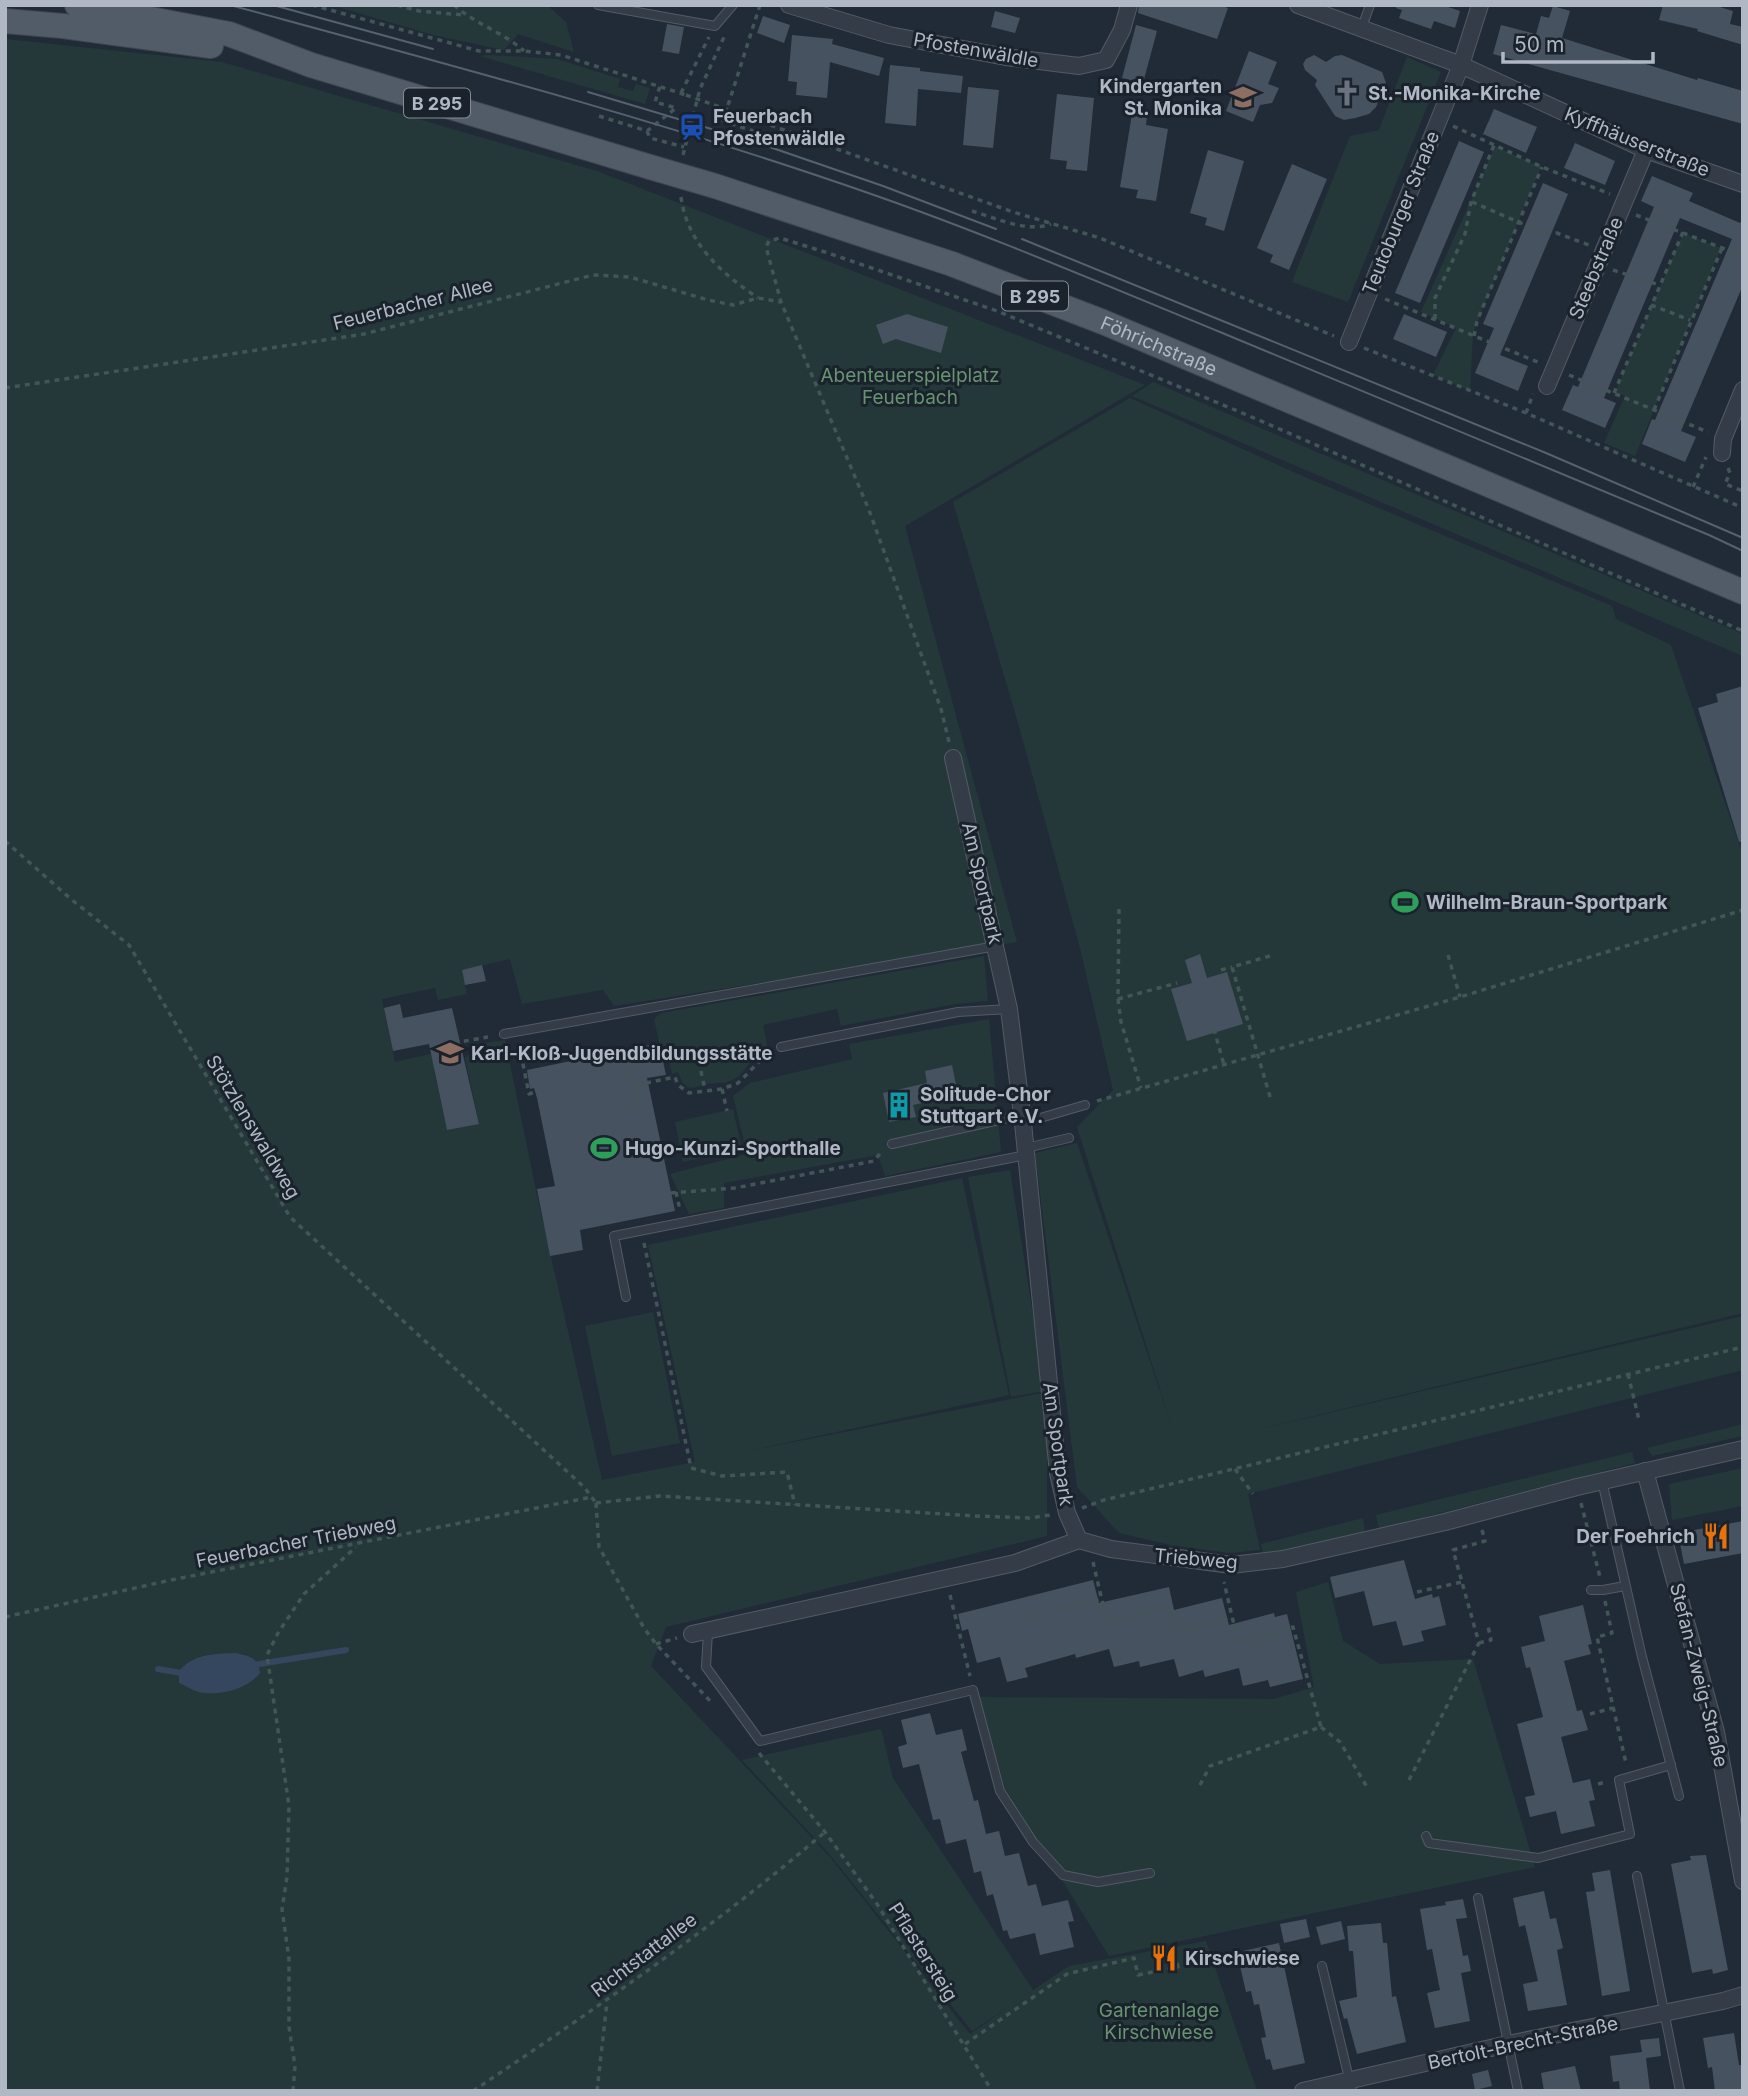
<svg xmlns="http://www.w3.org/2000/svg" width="1748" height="2096" font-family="Inter,sans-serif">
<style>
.green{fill:#243839}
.water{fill:#35475e}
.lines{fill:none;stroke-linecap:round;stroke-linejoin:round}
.stream{stroke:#35475e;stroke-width:6}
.building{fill:#475261}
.service-casing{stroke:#525b65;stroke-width:10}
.minor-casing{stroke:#525b65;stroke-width:18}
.primary-casing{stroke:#3e4651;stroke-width:26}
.path{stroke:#425557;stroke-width:3.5;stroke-dasharray:5 5;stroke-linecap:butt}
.service{stroke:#343d47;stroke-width:8}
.minor{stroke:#343d47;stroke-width:16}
.primary{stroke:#525c68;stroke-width:24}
.tram{stroke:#56616e;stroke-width:2}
.primary-bridge-casing{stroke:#3e4651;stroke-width:26;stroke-linecap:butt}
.path-bridge{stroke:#425557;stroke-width:3.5;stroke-dasharray:5 5;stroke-linecap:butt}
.primary-bridge{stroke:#525c68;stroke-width:24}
.labels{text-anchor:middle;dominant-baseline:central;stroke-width:6;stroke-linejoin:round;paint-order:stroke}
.shield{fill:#1a222c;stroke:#828b96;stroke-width:2}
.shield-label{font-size:18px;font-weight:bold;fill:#afb8c4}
.street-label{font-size:19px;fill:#afb8c4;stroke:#1a222c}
.poi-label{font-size:19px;font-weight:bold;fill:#afb8c4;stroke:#1a222c;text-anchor:start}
.park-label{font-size:19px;fill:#679470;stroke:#1a222c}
</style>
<rect width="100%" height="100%" fill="#212b37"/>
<g class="green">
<polygon points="331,5 547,5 566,22 574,52 518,34 504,50 433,35"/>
<polygon points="5,39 222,62 597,171 1145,385 905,526 1017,942 614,1006 603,990 522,1004 510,959 462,970 467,994 438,1000 435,988 382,999 395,1062 444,1051 434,1070 447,1130 479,1123 465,1058 485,1043 505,1040 538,1200 602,1480 695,1462 648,1245 962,1178 1009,1395 748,1451 1047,1392 1047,1536 666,1627 651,1666 830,1857 970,2034 1010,2006 972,2031 829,1854 742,1760 881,1729 893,1778 1033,1990 1069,1966 1206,1941 1257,2091 5,2091"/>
<polygon points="489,55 557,59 620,79 618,87 633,91 636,84 650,88 645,104 480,56"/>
<polygon points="1407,57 1441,72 1348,302 1292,282 1350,136 1379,130"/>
<polygon points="1495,146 1541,167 1473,333 1470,391 1433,375 1456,328 1421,312"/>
<polygon points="1683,233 1721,248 1635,456 1604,443 1625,396 1615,392"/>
<polygon points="1153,382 1743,634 1743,656 1132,396"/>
<polygon points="1130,398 1300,475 1612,606 1616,619 1671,645 1743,855 1743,1313 1239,1434 1743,1316 1743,1370 1248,1494 1260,1550 1229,1553 1171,1545 1119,1533 1077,1487 1035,1153 1077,1143 1172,1427 1077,1127 1113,1090 1080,948 1018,723 953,502"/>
<path d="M984,956L988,1001L955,1004L841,1026L837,1009L763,1025L768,1050C763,1053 757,1056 753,1059C746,1065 743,1075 734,1079C725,1085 716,1082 707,1084C690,1089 685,1092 678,1072L672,1074L668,1055L662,1056L654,1019L661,1013Z"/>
<polygon points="989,1019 1001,1152 885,1176 878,1155 724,1183 724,1208 689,1214 670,1174 747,1154 733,1096 750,1083 852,1059 849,1044"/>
<polygon points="733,1109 742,1150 683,1162 675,1122"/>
<polygon points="1010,1170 1045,1391 1011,1397 968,1177"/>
<polygon points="653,1312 680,1443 612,1456 585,1326"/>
<polygon points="1743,1424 1743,1436 1652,1456 1647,1448"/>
<polygon points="1632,1452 1635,1463 1379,1529 1376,1515"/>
<polygon points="1743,1468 1743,1506 1672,1520 1669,1484"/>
<polygon points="1363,1518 1365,1533 1263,1556 1261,1544"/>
<polygon points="1328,1582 1343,1641 1380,1664 1473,1659 1535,1867 1109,1956 1005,1788 979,1697 1274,1699 1314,1687 1296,1592"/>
</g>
<path class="water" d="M235,1653C249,1656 258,1657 260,1673C248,1688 224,1695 205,1693C196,1693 187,1686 179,1683V1671C194,1654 212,1654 235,1653Z"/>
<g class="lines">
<g class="stream">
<polyline points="253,1665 346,1650"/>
<polyline points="158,1669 187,1674"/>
</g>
</g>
<g class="building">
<polygon points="1139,5 1219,5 1228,8 1217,39 1138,13"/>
<polygon points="1397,5 1442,5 1460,11 1455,28 1434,21 1431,29 1399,18 1402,10 1396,8"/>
<polygon points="1663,5 1713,5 1733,11 1730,24 1743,27 1743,45 1697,31 1698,29 1659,20"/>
<polygon points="1553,6 1570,11 1562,38 1697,80 1698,78 1743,91 1743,124 1493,54 1501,25 1536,34 1541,16 1549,18"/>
<polygon points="995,11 1020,18 1015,33 991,27"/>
<polygon points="763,16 790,25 784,43 757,33"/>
<polygon points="667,24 684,27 679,54 662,51"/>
<polygon points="1136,25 1157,31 1143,83 1122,78"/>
<polygon points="792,35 833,39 832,44 884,58 879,76 830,62 827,98 796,95 797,82 788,81"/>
<polygon points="1249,51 1277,62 1268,84 1279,88 1272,103 1260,105 1253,122 1226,111"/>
<polygon points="1314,55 1326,62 1335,56 1342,55 1382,72 1386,83 1376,107 1369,114 1355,118 1344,120 1335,116 1315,85 1317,80 1305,70 1303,64 1306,59"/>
<polygon points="890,65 920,68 920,71 963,76 961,93 918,89 916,126 885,123"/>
<polygon points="968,87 999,90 993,148 963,145"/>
<polygon points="1057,94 1094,98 1087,171 1066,169 1067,161 1050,159"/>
<polygon points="1494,109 1537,127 1526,153 1483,134"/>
<polygon points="1132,114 1147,116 1146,125 1168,129 1156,201 1136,198 1138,190 1120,187"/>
<polygon points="1459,141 1484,152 1420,303 1395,293"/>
<polygon points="1575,143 1615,161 1605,185 1564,168"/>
<polygon points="1208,150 1244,161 1224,231 1205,225 1207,218 1190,213"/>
<polygon points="1292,164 1327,179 1289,270 1270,262 1273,255 1257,248"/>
<polygon points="1652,176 1693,193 1689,201 1740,223 1743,217 1743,285 1681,431 1696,437 1685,462 1642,444 1652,419 1655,420 1732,239 1680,218 1604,398 1616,403 1605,428 1562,410 1573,385 1578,387 1654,207 1641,201"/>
<polygon points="1543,183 1568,194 1500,355 1528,366 1518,391 1475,373 1494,328 1483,324"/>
<polygon points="907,314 948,327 941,353 896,339 883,344 876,325"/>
<polygon points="1404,314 1447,332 1436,357 1393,339"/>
<polygon points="1743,686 1743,841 1739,842 1698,708 1718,702 1716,694"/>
<polygon points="1200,954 1207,978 1227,972 1243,1024 1187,1041 1171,989 1192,983 1185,960"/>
<polygon points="482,965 486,981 465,985 462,970"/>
<polygon points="400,1004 403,1018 452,1008 479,1124 447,1130 429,1044 393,1051 384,1008"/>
<polygon points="659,1043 666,1075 647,1078 675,1211 580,1230 583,1250 550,1256 537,1189 555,1186 537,1098 534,1088 530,1089 527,1070"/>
<polygon points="952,1065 958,1095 913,1105 916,1117 889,1122 883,1093 927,1083 925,1071"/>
<polygon points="1743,1521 1743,1553 1684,1564 1678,1533"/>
<polygon points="1404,1560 1415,1599 1432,1594 1433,1598 1439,1596 1446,1625 1421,1631 1424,1641 1403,1646 1396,1621 1373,1626 1364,1591 1335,1598 1330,1577"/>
<polygon points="1093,1580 1099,1603 1169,1587 1174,1610 1222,1598 1229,1625 1274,1613 1275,1617 1287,1614 1303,1679 1270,1687 1268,1680 1243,1686 1239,1668 1205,1677 1203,1670 1179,1677 1174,1659 1140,1667 1139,1661 1114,1667 1109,1649 1076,1658 1075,1654 1025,1668 1028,1677 1007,1682 1000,1657 977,1663 968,1629 962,1631 958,1614"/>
<polygon points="1583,1605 1592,1644 1588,1645 1591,1654 1564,1661 1577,1711 1582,1710 1588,1730 1561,1737 1573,1783 1590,1779 1595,1800 1589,1801 1595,1826 1561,1834 1556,1811 1530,1817 1525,1797 1535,1795 1517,1724 1543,1717 1530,1667 1526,1668 1521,1647 1545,1641 1539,1616"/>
<polygon points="930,1713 936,1735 962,1729 967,1750 961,1752 974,1801 978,1800 986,1834 999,1831 1005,1856 1019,1853 1028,1886 1036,1884 1042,1906 1068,1900 1074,1921 1068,1922 1074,1947 1040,1955 1035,1933 1010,1939 1007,1930 1003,1931 993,1894 987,1896 981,1871 974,1873 966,1839 946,1844 940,1819 933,1820 919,1764 903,1768 898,1747 907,1744 901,1720"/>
<polygon points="1706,1855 1728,1970 1713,1974 1712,1969 1692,1973 1671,1864 1691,1860 1690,1856"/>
<polygon points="1610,1870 1630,1991 1602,1996 1586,1892 1595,1891 1592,1873"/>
<polygon points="1544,1891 1550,1919 1556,1918 1563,1948 1557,1950 1567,2005 1528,2011 1523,1984 1538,1981 1525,1925 1519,1927 1513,1898"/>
<polygon points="1463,1899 1467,1918 1456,1919 1463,1956 1468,1955 1471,1971 1461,1973 1470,2021 1435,2028 1427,1993 1440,1990 1432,1949 1427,1950 1420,1909 1446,1905 1445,1902"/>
<polygon points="1306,1919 1310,1937 1284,1943 1280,1924"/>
<polygon points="1341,1921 1345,1939 1321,1945 1316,1927"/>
<polygon points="1381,1923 1383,1943 1387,1943 1392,1997 1396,1996 1406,2042 1357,2054 1347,2018 1344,2019 1339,2001 1357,1997 1353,1951 1349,1951 1347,1926"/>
<polygon points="1279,1943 1305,2063 1273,2070 1270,2059 1266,2060 1261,2038 1266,2037 1259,2004 1254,2005 1251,1991 1246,1992 1240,1966 1246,1964 1243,1951"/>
<polygon points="1734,2033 1739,2065 1743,2065 1743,2091 1715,2091 1712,2067 1708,2068 1703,2038"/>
<polygon points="1659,2038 1661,2056 1646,2058 1650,2091 1620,2091 1619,2081 1613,2082 1610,2056 1642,2052 1640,2040"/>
<polygon points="1575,2066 1581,2091 1544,2091 1541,2073"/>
<polygon points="1488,2070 1492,2086 1475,2090 1472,2074"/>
</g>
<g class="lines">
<g class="service-casing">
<g id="service">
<polyline points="598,5 715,26 733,5"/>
<polyline points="1362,27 1370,5"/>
<polyline points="504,1034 996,946"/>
<polyline points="781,1047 958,1012 1009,1009"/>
<polyline points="1023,1123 1085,1105"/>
<polyline points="892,1144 1022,1115"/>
<polyline points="1026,1148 1069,1138"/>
<polyline points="626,1297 614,1236 1026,1155"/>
<polyline points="1602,1481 1642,1657 1679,1796"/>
<polyline points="1591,1590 1603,1590 1625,1586"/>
<polyline points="708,1631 706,1667 760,1741 973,1690 1000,1791 1033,1842 1063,1875 1098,1882 1150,1873"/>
<polyline points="1426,1836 1429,1843 1538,1858 1630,1834 1619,1780 1671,1765"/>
<polyline points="1637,1876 1680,2091"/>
<polyline points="1478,1898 1518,2091"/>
<polyline points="1322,1966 1352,2091"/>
</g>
</g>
<g class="minor-casing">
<g id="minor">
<polyline points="789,5 889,35 1006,57 1079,66 1106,60 1122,30 1129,5"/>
<polyline points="1298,5 1461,65 1646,150 1743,184"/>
<polyline points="1349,342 1461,65 1480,5"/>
<polyline points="1547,386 1646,150"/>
<polyline points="1722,453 1723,439 1743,390"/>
<polyline points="953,758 1009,1009 1023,1123 1058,1473 1067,1513 1079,1540"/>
<polyline points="1645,1471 1716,1732 1743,1881"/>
<polyline points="692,1634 1015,1563 1079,1540 1111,1549 1231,1565 1283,1559 1445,1522 1577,1487 1743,1449"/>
<polyline points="1303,2091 1508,2044 1723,2001 1743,1995"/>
</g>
</g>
<g class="primary-casing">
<g id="primary">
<polyline points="77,5 229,34 311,65 650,167"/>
<polyline points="5,21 63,26 211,46"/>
<path id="s1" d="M715,186L952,264L1103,322L1743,592"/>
</g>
</g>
<g class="path">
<polyline points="312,5 479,51 524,51 561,55 686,95"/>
<polyline points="397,5 419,11 463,15"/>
<path d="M454,5C475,24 503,32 524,51"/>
<polyline points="760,5 723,121 762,134"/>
<polyline points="681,93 709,37"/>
<polyline points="714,105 1013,212 1100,238 1334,336"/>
<polyline points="599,116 647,131 676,108 655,102 660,86"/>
<polyline points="1453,126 1542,167 1610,194"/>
<polyline points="647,131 650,138 684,147"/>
<polyline points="683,155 700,89 724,37"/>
<path d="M681,197C687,243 721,273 758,298"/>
<polyline points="1472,202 1544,233 1557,233 1589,245"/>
<path d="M972,211C996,218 1027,233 1051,224"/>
<polyline points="1636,215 1743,256"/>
<polyline points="1613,270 1659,285"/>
<polyline points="1385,299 1540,363"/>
<polyline points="1651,305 1690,320"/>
<polyline points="1435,319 1435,298 1465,234 1471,202 1494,145"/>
<polyline points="1474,336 1477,321 1542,167"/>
<polyline points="1364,348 1526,413 1743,508"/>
<polyline points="1569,375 1708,432"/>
<polyline points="5,388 364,334 593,275 630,277 708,300 733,305 758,298 781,302"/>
<polyline points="1614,393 1683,232"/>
<polyline points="1654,410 1722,248"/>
<polyline points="1526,413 1533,394"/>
<polyline points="1728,468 1730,473 1725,484 1743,491"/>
<polyline points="1693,487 1706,457"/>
<polyline points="949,742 941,709 869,510 781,302 766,247 769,241 780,238 828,253 997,311 1247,415 1743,631"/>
<polyline points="5,841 72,900 129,945 290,1217 584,1487 596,1503"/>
<polyline points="1119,909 1118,999 1121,1022 1141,1088"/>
<polyline points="1448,955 1460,997"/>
<polyline points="1270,956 1232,967 1271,1100"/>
<polyline points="1221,970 1232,967"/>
<polyline points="1118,999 1177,983"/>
<polyline points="1214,1029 1224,1065"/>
<polyline points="454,1043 488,1037"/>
<polyline points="519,1044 529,1094 535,1092"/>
<polyline points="520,1048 532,1046"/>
<polyline points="621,1051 632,1100"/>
<polyline points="701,1071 705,1090"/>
<polyline points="722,1089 727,1111"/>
<polyline points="1097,1101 1460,997 1743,910"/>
<polyline points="634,1109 632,1100 640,1098 637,1085 675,1077 678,1085 689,1093 722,1089 738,1083 769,1052"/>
<polyline points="676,1192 680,1210"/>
<polyline points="671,1193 735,1188 874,1161 882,1151"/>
<polyline points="644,1243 691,1468 722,1476 787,1472 795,1505"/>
<polyline points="1628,1374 1639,1420"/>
<polyline points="1235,1469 1253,1494"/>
<polyline points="596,1503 660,1496 975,1516 1029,1518 1051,1515"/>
<polyline points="596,1503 599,1547 644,1628 656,1644 713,1704"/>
<polyline points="1581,1503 1600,1577"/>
<polyline points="1082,1508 1104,1500 1743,1347"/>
<polyline points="1093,1562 1107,1622 1168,1607 1174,1632 1231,1618"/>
<polyline points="1417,1592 1462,1582"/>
<polyline points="950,1595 970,1676"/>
<polyline points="1605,1601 1612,1633 1597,1637 1626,1763"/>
<polyline points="1078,1605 1081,1616"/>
<polyline points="1142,1614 1144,1624"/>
<polyline points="5,1617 171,1580 592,1497"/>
<polyline points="1016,1620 1102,1599"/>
<polyline points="1209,1624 1211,1635"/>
<polyline points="1272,1633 1275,1645"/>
<polyline points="1479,1643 1491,1640 1488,1626"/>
<polyline points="656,1644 677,1638"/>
<polyline points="1590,1714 1613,1708"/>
<polyline points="1321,1727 1340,1742 1367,1787"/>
<polyline points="759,1753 825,1832 877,1904 992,2091"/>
<polyline points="1409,1780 1479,1643 1453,1550 1485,1541 1482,1530"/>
<polyline points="1598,1784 1606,1782"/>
<polyline points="1200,1785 1210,1766 1321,1727 1293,1627 1238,1642 1224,1582"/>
<polyline points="965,2044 1067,1974 1134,1958 1138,1975 1178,1967 1177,1962"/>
<polyline points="293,2091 295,2066 289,2027 289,1959 282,1909 287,1877 289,1806 267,1655 278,1633 304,1594 356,1547"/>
<path d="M473,2091C594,2010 714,1927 825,1832"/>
<polyline points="597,2091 607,2002"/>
</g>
<use href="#service" class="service"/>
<use href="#minor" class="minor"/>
<use href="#primary" class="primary"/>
<g class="tram">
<path d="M230,5C447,64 663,121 874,195C991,236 1105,285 1220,332C1383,399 1546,466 1709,535L1743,551"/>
<polyline points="273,5 433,49"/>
<polyline points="588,92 758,143 883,186 996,229"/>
<polyline points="1022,239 1546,453 1743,538"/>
</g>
<g class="primary-bridge-casing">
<polyline id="primary-bridge" points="650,167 715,186"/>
</g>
<polyline class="path-bridge" points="686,95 714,105"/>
<use href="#primary-bridge" class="primary-bridge"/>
</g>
<defs>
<g id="church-bare" transform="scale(2.1)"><path d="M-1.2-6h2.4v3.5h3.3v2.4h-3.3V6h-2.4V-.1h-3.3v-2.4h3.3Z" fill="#6b7280" stroke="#1a222c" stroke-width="2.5" paint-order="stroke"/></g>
<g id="school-bare" transform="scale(2.1)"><path d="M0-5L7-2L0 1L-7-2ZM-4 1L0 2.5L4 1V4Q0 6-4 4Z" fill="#8d6e63" stroke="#1a222c" stroke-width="2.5" paint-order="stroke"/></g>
<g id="station-bare" transform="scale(2.1)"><path d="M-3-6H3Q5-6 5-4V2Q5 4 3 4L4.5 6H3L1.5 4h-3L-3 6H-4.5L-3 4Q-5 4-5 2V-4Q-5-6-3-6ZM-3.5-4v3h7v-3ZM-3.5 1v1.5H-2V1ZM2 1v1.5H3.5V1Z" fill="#1a4fb4" stroke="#1a222c" stroke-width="2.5" paint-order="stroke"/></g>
<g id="stadium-bare" transform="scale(2.1)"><path d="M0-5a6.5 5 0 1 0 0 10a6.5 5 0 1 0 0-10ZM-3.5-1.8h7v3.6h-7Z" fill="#2e9e5b" stroke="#1a222c" stroke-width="2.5" paint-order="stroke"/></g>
<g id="university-bare" transform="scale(2.1)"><path d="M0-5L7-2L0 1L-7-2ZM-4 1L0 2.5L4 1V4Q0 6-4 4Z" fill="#8d6e63" stroke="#1a222c" stroke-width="2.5" paint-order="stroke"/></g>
<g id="building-bare" transform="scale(2.1)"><path d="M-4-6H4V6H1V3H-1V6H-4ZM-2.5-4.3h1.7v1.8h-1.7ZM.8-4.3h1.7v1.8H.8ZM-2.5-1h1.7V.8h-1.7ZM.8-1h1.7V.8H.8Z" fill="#0f9aa8" stroke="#1a222c" stroke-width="2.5" paint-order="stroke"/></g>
<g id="restaurant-bare" transform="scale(2.1)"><path d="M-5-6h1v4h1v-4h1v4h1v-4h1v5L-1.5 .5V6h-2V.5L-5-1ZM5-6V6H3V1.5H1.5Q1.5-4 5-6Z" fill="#e8710a" stroke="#1a222c" stroke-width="2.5" paint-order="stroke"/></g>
</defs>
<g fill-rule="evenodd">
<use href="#church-bare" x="1347" y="93"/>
<use href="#school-bare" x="1243" y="97"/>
<use href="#station-bare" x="692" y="127"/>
<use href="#stadium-bare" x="1405" y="902"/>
<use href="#university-bare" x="450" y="1053"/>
<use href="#building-bare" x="899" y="1105"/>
<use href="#stadium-bare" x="604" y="1148"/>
<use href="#restaurant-bare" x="1716" y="1536"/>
<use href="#restaurant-bare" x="1164" y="1958"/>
</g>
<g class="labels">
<g class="shield">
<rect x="404" y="88.5" width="66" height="29" rx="5"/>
<rect x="1002" y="281.5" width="66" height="29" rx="5"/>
</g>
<g class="shield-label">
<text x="437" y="103">B 295</text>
<text x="1035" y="296">B 295</text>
</g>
<g class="street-label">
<text transform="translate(976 50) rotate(10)">Pfostenwäldle</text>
<text transform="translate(1637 142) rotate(22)">Kyffhäuserstraße</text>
<text transform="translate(1401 213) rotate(-68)">Teutoburger Straße</text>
<text transform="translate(1596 268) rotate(-67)">Steebstraße</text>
<text transform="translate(413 304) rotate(-14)">Feuerbacher Allee</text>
<text stroke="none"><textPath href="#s1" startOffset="472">Föhrichstraße</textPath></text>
<text transform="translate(982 883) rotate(77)">Am Sportpark</text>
<text transform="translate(253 1127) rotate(59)">Stötzlenswaldweg</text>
<text transform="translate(1058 1444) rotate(82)">Am Sportpark</text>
<text transform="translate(296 1542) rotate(-11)">Feuerbacher Triebweg</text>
<text transform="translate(1196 1559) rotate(5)">Triebweg</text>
<text transform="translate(1699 1675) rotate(76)">Stefan-Zweig-Straße</text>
<text transform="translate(923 1952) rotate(58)">Pflastersteig</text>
<text transform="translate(644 1955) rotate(-37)">Richtstattallee</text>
<text transform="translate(1523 2043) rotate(-12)">Bertolt-Brecht-Straße</text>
</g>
<g class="poi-label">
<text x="1222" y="86" text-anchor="end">Kindergarten<tspan x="1222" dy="22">St. Monika</tspan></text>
<text x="1368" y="93">St.-Monika-Kirche</text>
<text x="713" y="116">Feuerbach<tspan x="713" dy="22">Pfostenwäldle</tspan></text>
<text x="1426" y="902">Wilhelm-Braun-Sportpark</text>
<text x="471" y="1053">Karl-Kloß-Jugendbildungsstätte</text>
<text x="920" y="1094">Solitude-Chor<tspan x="920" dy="22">Stuttgart e.V.</tspan></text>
<text x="625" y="1148">Hugo-Kunzi-Sporthalle</text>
<text x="1695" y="1536" text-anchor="end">Der Foehrich</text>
<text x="1185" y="1958">Kirschwiese</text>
</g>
<g class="park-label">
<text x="910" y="375">Abenteuerspielplatz<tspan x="910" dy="22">Feuerbach</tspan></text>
<text x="1159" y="2010">Gartenanlage<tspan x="1159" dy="22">Kirschwiese</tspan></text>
</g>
</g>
<rect width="1748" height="2096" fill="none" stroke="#afb8c4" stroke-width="14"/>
<path d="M1503 52v10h150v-10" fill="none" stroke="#afb8c4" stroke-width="3.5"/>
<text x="1514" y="52" font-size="21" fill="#afb8c4" stroke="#1a222c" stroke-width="5" paint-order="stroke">50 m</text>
</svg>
